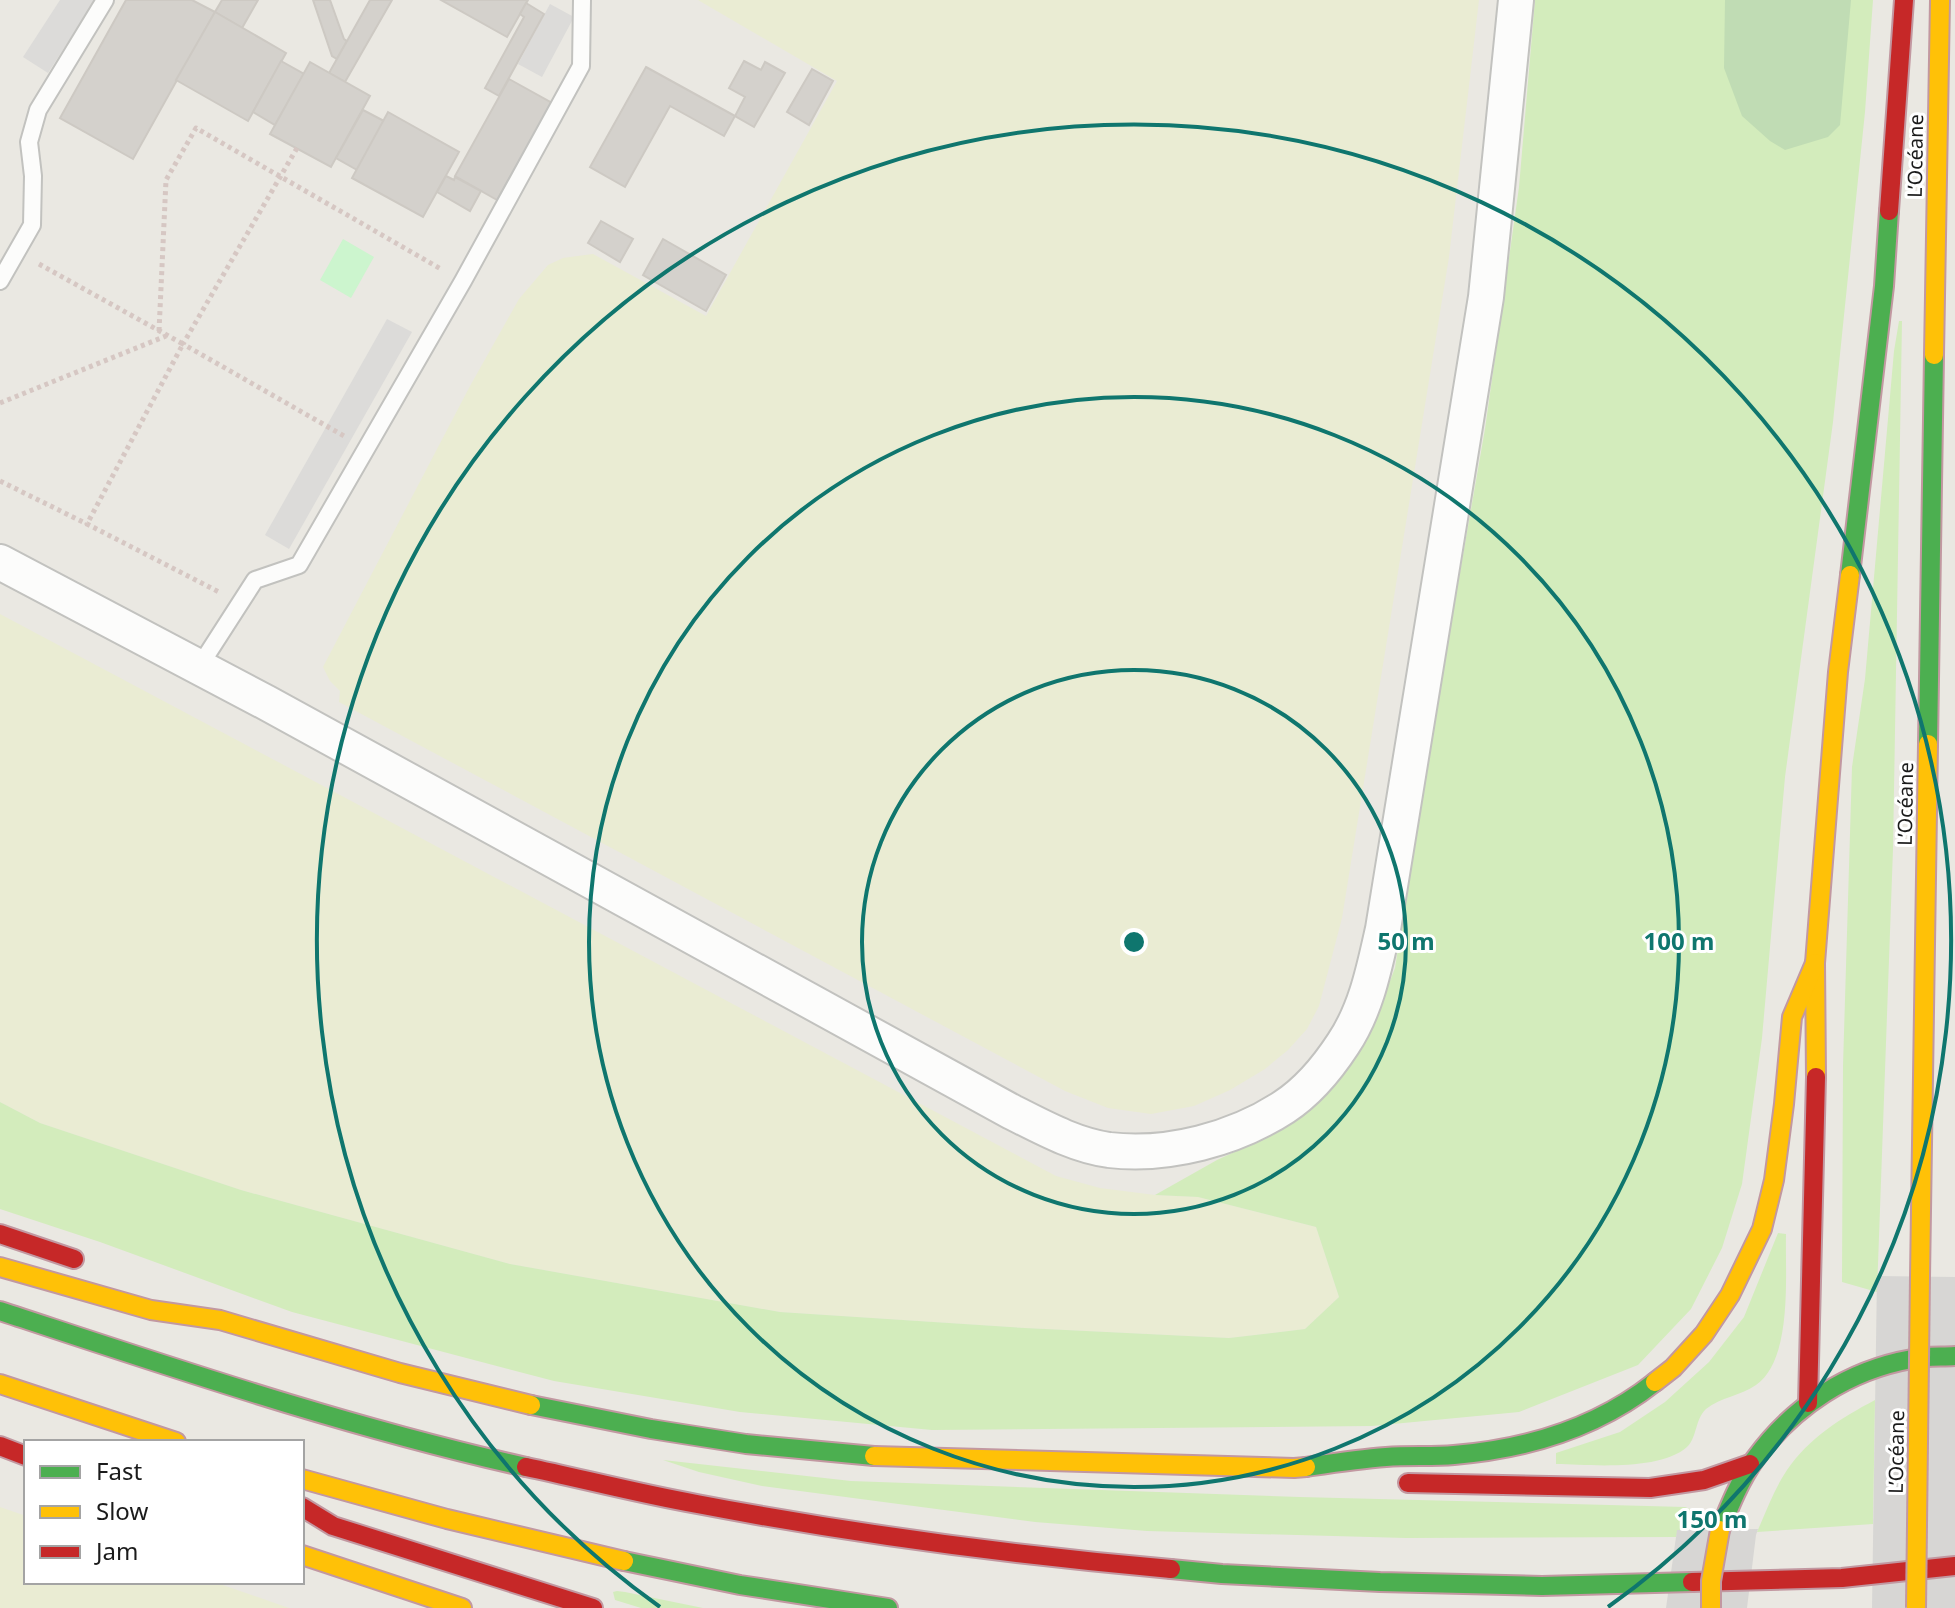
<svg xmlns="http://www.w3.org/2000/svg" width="1955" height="1608" font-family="'Noto Sans',sans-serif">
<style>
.farmland{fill:#eaecd3}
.grass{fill:#d3ecbc}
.forest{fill:#c0dcb4}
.park{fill:#ccf5ce}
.parking{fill:#dcdbd9}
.pier{fill:#d7d6d4}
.building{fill:#d4d1cc;stroke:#cdc9c3;stroke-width:2}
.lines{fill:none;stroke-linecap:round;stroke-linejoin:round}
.lane-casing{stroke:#c2c2bf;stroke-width:20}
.street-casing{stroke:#c2c2bf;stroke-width:38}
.fast-casing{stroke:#c298a1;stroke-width:22}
.slow-casing{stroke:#c298a1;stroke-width:22}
.jam-casing{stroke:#c298a1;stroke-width:22}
.path{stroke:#d6c7c3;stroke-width:5;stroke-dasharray:4 4;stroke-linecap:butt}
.lane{stroke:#fcfcfb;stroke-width:16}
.street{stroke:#fcfcfb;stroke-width:34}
.fast{stroke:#4caf50;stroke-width:18}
.slow{stroke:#ffc107;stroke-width:18}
.jam{stroke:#c62828;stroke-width:18}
.slow-bridge-casing{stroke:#c298a1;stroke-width:22;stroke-linecap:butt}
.slow-bridge{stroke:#ffc107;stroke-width:18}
.ring{fill:none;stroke:#0f766e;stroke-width:4}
.labels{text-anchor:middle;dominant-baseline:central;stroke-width:6;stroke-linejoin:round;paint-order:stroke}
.street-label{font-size:20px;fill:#1b1b1b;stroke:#fff}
.centre{fill:#0f766e;stroke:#fff;stroke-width:4}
.ring-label{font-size:24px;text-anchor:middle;font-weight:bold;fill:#0f766e;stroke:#fff;stroke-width:6;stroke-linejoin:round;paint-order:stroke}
</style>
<rect width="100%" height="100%" fill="#eae8e2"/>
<g class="farmland">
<polygon points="698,0 1479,0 1449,257 1342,918 1319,1006 1307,1029 1288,1050 1265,1069 1230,1090 1194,1106 1151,1114 1108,1108 1065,1091 339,702 340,691 330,681 323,667 470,386 519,299 548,265 563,258 593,254 706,316 837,81"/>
<polygon points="0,614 1056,1176 1100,1188 1155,1195 1198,1197 1316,1227 1339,1297 1305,1329 1229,1338 1025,1328 780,1312 510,1264 241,1190 40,1123 0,1102"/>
<polygon points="0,1507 26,1516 26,1582 214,1582 289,1608 0,1608"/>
</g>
<g class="grass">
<polygon points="1535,0 1873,0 1865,112 1833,422 1785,777 1762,1038 1742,1184 1722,1248 1691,1309 1638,1365 1519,1412 1372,1426 932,1430 740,1412 554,1381 292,1312 100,1242 0,1209 0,1102 40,1123 241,1190 510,1264 780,1312 1025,1328 1229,1338 1305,1329 1339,1297 1316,1227 1198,1197 1155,1195 1217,1160 1278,1132 1322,1099 1369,1035 1395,968 1429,750 1485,429 1519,187"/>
<polygon points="1899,321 1902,321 1893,849 1877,1292 1842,1282 1843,1066 1852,767 1865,679 1894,351"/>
<path d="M1778,1233L1786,1234C1785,1275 1793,1359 1756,1385C1740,1396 1721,1397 1706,1409C1695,1419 1697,1438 1687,1447C1660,1471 1592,1465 1556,1464V1453L1620,1432L1665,1402L1709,1362L1744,1317Z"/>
<path d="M1875,1400L1873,1524L1757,1532C1766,1512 1774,1489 1787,1470C1809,1438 1841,1418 1875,1400Z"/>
<polygon points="663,1460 851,1481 1300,1497 1685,1507 1690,1509 1687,1530 1678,1531 1676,1537 1406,1538 1147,1531 1035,1522 762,1486 699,1472"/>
<polygon points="617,1591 625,1592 703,1608 641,1608 615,1600 613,1592"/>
</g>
<polygon class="forest" points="1725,0 1851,0 1840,125 1828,137 1785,150 1770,141 1742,116 1724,68"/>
<polygon class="park" points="343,239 374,257 351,298 320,280"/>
<g class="parking">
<polygon points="60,0 95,0 48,73 23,57"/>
<polygon points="550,4 574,17 542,77 518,64"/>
<polygon points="387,319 412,332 289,549 265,535"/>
</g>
<g class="pier">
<polygon points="1877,1276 1955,1277 1955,1608 1872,1608"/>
<polygon points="1758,1529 1756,1535 1747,1608 1666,1608 1677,1530"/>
</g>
<g class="building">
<polygon points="126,0 192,0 215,12 133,159 60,118"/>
<polygon points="222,0 258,0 242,28 215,12"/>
<polygon points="313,0 330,0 344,39 347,41 337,59 332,56"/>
<polygon points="370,0 392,0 345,82 329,73"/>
<polygon points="441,0 528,0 507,37"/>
<polygon points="526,3 544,14 499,96 485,88 524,17 520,14"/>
<polygon points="215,12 286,53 248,121 176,80"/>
<polygon points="281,61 304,74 275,125 253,112"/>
<polygon points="744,61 761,70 765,62 785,73 754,127 735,116 745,97 729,88"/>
<polygon points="310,62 370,96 331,167 270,134"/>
<polygon points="646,67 735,116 724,136 670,106 625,187 590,167"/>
<polygon points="812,69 833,81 809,125 787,112"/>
<polygon points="509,79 552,103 497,200 455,176"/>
<polygon points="363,110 384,121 357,170 336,158"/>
<polygon points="388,112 459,152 423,217 352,178"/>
<polygon points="446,176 454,180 455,177 481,191 470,211 437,192"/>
<polygon points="601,221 633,239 620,262 588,243"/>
<polygon points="663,239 726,275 706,311 643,275"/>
</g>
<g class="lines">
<g class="lane-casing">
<g id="lane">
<polyline points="0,281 32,225 33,176 29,142 38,110 105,0"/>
<polyline points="199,667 255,580 299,565 463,281 581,66 582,0"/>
</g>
</g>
<g class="street-casing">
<path id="street" d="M0,562L267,703L1012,1112C1042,1127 1074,1145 1109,1150C1168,1157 1235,1139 1284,1107C1307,1092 1328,1067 1343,1044C1366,1010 1374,969 1383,929L1486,297L1516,0"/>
</g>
<g class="fast-casing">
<g id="fast">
<polyline points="1850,575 1884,286 1889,211"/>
<polyline points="1928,744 1934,355"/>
<path d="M0,1311C174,1368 347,1427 526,1467"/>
<polyline points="531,1405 651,1429 746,1444 874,1456"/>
<path d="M1306,1467C1333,1463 1359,1459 1386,1457C1409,1455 1432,1457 1454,1455C1527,1449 1597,1428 1655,1382"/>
<path d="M1720,1530C1730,1505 1740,1480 1755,1459C1793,1406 1849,1370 1912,1359C1926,1356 1941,1357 1955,1356"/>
<polyline points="624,1561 740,1585 888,1608"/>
<polyline points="1171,1569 1222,1574 1380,1582 1542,1586 1692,1582"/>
</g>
</g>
<g class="slow-casing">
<g id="slow">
<polyline points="1934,355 1940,0"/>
<polyline points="1816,1077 1815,963 1838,672 1850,575"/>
<polyline points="0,1267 151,1310 220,1320 400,1373 531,1405"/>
<polyline points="1920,1277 1928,744"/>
<polyline points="1655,1382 1673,1368 1704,1334 1730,1295 1762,1229 1774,1180 1784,1104 1792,1017 1815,963"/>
<polyline points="0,1384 176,1442"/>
<polyline points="874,1456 1294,1468 1306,1467"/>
<polyline points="302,1479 447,1519 624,1561"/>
<polyline points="302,1555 462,1608"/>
</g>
</g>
<g class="jam-casing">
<g id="jam">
<polyline points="1889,211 1904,0"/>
<polyline points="0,1234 74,1259"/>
<polyline points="1808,1403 1816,1077"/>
<polyline points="0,1446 26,1456"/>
<path d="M526,1467C583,1479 640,1494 697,1504C854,1534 1012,1555 1171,1569"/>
<polyline points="1408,1483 1650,1488 1704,1480 1750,1464"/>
<polyline points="302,1507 333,1526 593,1608"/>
<polyline points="1692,1582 1842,1578 1955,1566"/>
</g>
</g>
<g class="path">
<polyline points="297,148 183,344 344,436"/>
<polyline points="39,264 183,344 87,524 219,592"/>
<polyline points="159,331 166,180 196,128 441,269"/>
<polyline points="0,403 166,336"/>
<polyline points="0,481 87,524"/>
</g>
<use href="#lane" class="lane"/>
<use href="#street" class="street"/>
<use href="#fast" class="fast"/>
<use href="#slow" class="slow"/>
<use href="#jam" class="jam"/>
<g class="slow-bridge-casing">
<g id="slow-bridge">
<polyline points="1711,1608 1711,1581 1720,1530"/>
<polyline points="1916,1608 1920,1277"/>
</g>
</g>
<use href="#slow-bridge" class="slow-bridge"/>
</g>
<g class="ring">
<circle cx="1134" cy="942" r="272"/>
<circle cx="1134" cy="942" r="545"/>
<path d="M660 1607A817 817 0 1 1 1608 1607"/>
</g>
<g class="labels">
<g class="street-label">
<text transform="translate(1915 156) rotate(-89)">L’Océane</text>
<text transform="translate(1905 804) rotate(-89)">L’Océane</text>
<text transform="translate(1896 1452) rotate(-89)">L’Océane</text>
</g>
</g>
<circle cx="1134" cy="942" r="12" class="centre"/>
<g class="ring-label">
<text x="1406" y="950">50 m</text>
<text x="1679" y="950">100 m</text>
<text x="1712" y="1528">150 m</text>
</g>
<rect x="24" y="1440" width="280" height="144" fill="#ffffff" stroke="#a4a4a4" stroke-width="2"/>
<rect x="40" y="1466" width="40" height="12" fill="#4caf50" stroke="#a4a4a4" stroke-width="2"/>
<text x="96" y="1480" font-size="24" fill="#1b1b1b">Fast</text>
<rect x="40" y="1506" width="40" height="12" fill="#ffc107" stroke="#a4a4a4" stroke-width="2"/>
<text x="96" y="1520" font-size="24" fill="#1b1b1b">Slow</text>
<rect x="40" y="1546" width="40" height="12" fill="#c62828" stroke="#a4a4a4" stroke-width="2"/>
<text x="96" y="1560" font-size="24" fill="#1b1b1b">Jam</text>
</svg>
